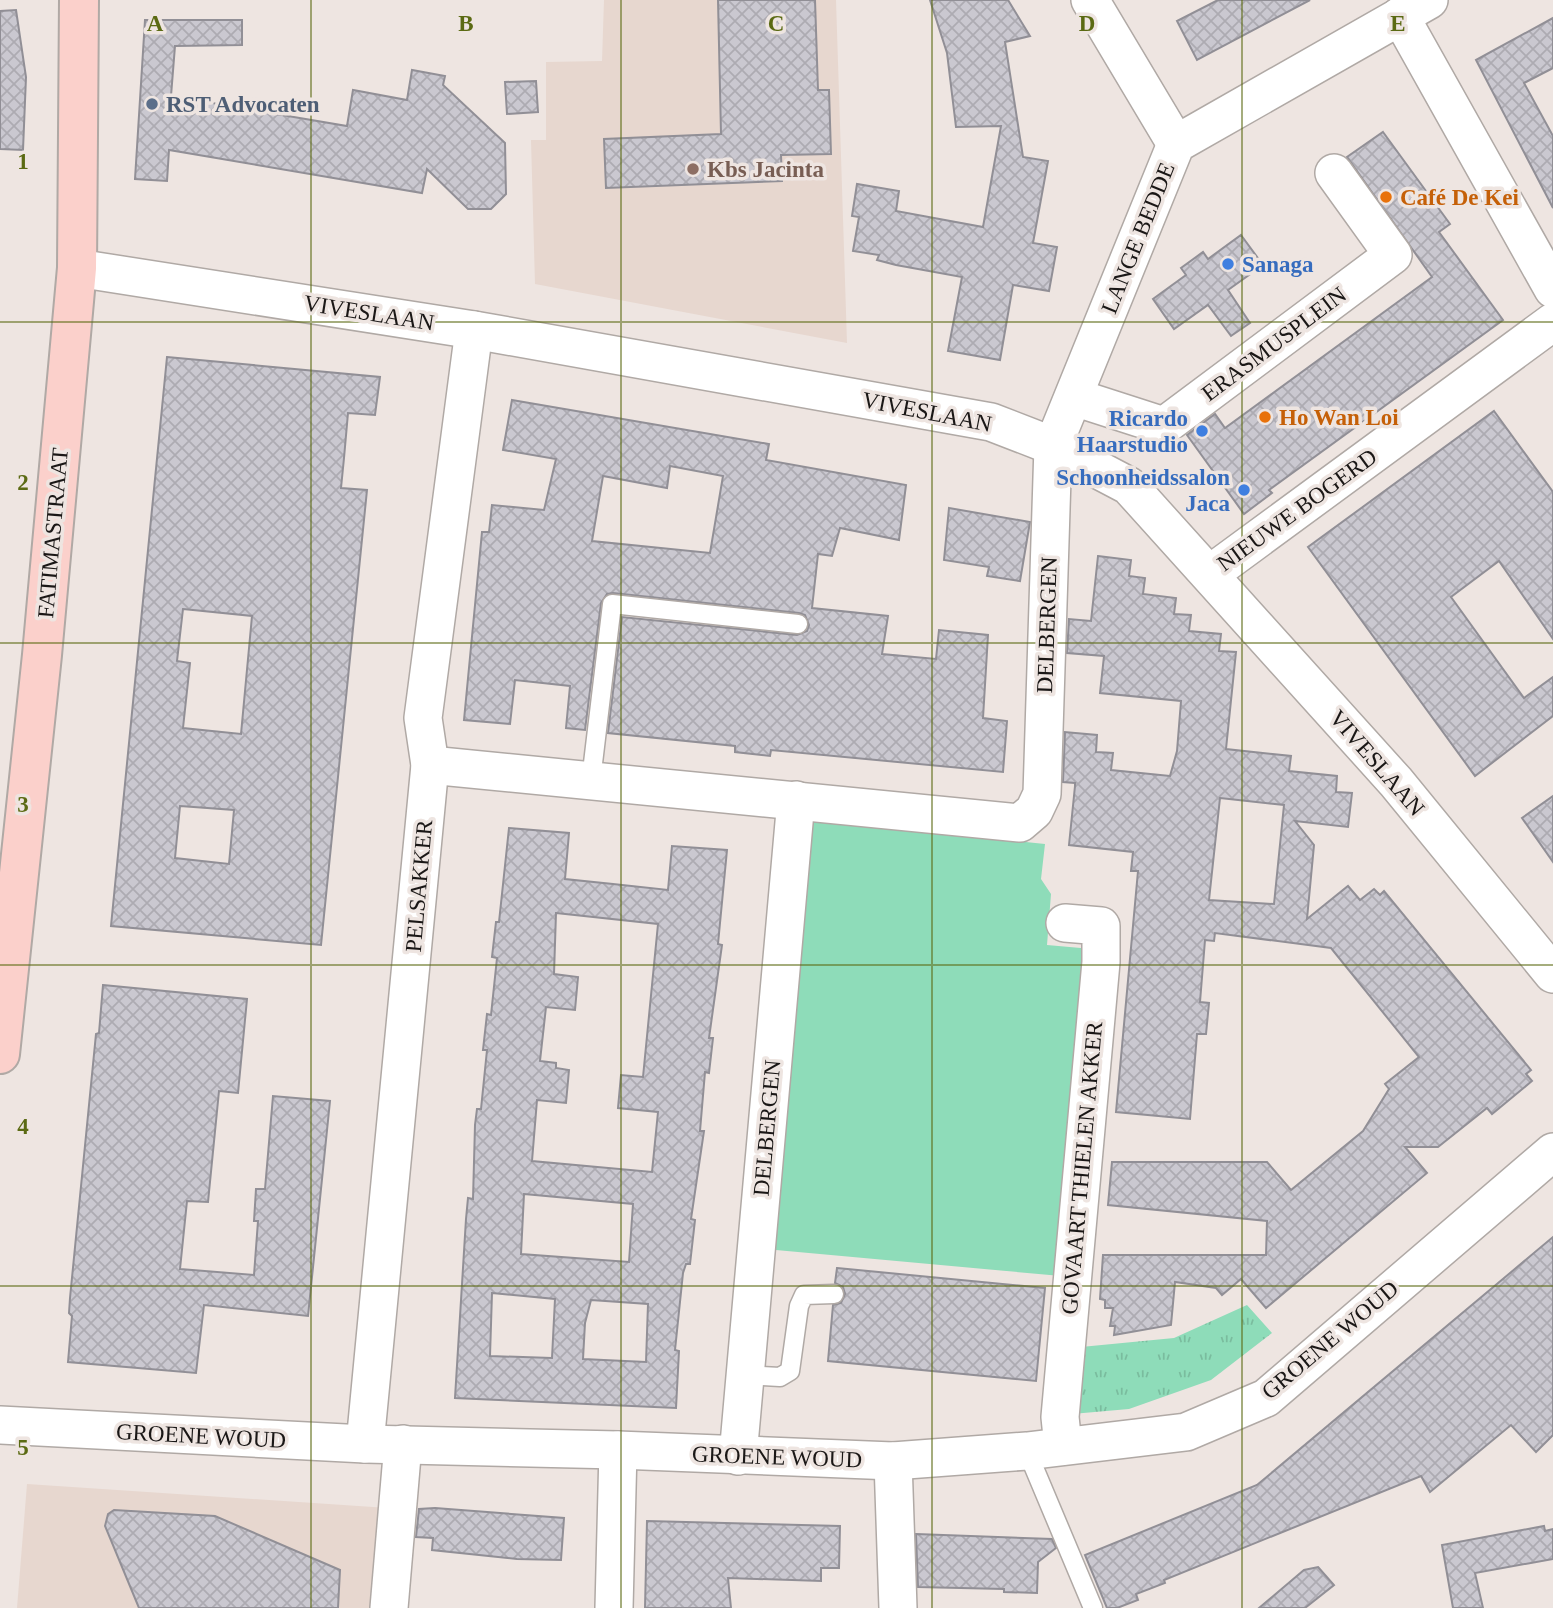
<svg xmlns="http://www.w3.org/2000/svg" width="1553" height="1608" font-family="Georgia,serif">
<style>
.built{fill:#e7d7cf}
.grass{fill:#8edcb9}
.park{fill:url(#park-tufts)}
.building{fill:url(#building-cross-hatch);stroke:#918f96;stroke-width:2;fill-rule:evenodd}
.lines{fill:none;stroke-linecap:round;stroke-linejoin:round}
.lane-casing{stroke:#b0a9a5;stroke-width:21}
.street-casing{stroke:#b0a9a5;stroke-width:40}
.secondary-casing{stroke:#b0a9a5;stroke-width:42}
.lane{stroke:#fff;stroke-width:18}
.street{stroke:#fff;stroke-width:37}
.secondary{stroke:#fbd0cb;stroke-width:38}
.grid{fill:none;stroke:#5b6a13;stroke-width:2;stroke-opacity:0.55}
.service-dot{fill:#5c6f8a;stroke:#eee5e1;stroke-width:2.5}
.education-dot{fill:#8d6e63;stroke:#eee5e1;stroke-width:2.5}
.food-dot{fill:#e8710a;stroke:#eee5e1;stroke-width:2.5}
.shop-dot{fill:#3f7fe0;stroke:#eee5e1;stroke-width:2.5}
.labels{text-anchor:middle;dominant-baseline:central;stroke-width:7;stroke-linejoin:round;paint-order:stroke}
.service-label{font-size:23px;font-weight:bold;fill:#4e5e75;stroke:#eee5e1;text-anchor:start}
.education-label{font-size:23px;font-weight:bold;fill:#785e54;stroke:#eee5e1;text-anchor:start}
.food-label{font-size:23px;font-weight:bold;fill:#c56008;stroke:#eee5e1;text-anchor:start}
.street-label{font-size:23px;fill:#1a1716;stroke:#eee5e1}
.shop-label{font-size:23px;font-weight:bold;fill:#366cbe;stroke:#eee5e1;text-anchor:end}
.grid-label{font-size:23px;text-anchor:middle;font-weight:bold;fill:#5b6a13;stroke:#eee5e1;stroke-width:7;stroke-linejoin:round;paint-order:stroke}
</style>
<defs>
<pattern id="park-tufts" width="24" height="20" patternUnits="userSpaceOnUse" patternTransform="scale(1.75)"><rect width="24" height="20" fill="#8edcb9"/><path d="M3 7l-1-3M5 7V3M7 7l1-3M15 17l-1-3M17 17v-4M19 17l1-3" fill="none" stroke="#7abc9e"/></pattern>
<pattern id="building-cross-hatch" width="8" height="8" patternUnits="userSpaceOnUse" patternTransform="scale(1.75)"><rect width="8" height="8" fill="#cac8d0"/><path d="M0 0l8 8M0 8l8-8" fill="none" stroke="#adabb2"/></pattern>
</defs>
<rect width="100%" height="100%" fill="#eee5e1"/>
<g class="built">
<polygon points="604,0 836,0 847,343 535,284 531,140 546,140 546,62 602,61"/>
<polygon points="27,1484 388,1508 380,1608 17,1608"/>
</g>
<polygon class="grass" points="805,819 1045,844 1041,879 1051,894 1047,945 1092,949 1061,1276 765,1249"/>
<polygon class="park" points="1247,1305 1272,1333 1211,1380 1129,1409 1072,1414 1081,1347 1174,1338"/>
<g class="building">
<polygon points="718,0 815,0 818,90 829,90 831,154 781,155 782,181 606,188 604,139 721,134"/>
<polygon points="930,0 1008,0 1030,36 1005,42 1023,157 1048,161 1033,243 1057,247 1049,291 1013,285 1000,360 948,351 962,277 896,265 877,260 879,255 853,251 859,217 852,216 857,184 899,191 896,211 983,227 1001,126 956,127 947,53"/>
<polygon points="1218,0 1310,0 1197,60 1177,21"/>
<polygon points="16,10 26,77 23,150 0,149 0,11"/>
<polygon points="1553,18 1553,68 1524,83 1553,136 1553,208 1476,60"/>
<polygon points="145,20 242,20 242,45 175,46 171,96 347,126 353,90 407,100 412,70 445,76 443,85 505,143 506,194 491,209 468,209 427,169 422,193 169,150 167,181 135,179"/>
<polygon points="536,81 538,112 507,114 505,82"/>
<polygon points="1383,132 1450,224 1439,232 1503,320 1269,490 1272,493 1244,514 1187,435 1215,414 1225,428 1432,277 1347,157"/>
<polygon points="1241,235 1263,265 1228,290 1250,323 1231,336 1208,305 1174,329 1153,299 1186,275 1181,268 1203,252 1208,259"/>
<path d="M167,357L380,377L375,415L348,413L344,458L341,488L367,490L321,945L111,926ZM183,609L252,616L241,734L183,728L190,663L177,661ZM180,806L234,810L229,864L175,858Z"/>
<path d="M512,400L769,444L766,460L906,485L899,540L840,528L832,556L818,554L812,608L888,616L882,654L936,659L939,630L988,635L983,718L1007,721L1003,772L771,750L770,756L735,752V746L608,733L622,617L797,635L807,631L809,625L805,615L799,613L613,593L607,594L601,603L585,730L566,728L570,686L515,680L510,724L464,720L482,532H489L492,505L544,510L556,459L503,450ZM670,466L723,476L710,553L592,541L603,476L667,488Z"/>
<polygon points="1494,411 1553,492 1553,639 1499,561 1451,597 1524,698 1553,677 1553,716 1475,776 1308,547"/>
<polygon points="949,508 1030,522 1020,581 987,576 989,567 944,560"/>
<path d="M1098,556L1131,560L1129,576L1145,578L1143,594L1176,598L1174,614L1191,615L1189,631L1221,634L1219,651L1236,652L1226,749L1291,756L1289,771L1337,776L1336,792L1352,793L1348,827L1295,821L1314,845L1307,919L1348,886L1360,900L1374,889L1380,895L1384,891L1531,1070L1526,1074L1532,1081L1492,1114L1487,1108L1438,1147H1405L1427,1173L1266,1308L1241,1279L1222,1295L1216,1288L1175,1282L1171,1325L1114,1335L1115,1326H1110L1113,1308H1105V1300L1100,1299L1103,1255H1266L1267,1221L1108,1205L1112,1162H1267L1291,1190L1363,1131L1389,1089L1385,1084L1419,1057L1331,948L1215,933L1214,941L1205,940L1200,1002L1209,1003L1206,1034H1197L1190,1119L1116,1112L1138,871H1131L1133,852L1069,845L1075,786V783L1063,782L1065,732L1097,735L1096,752L1113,753L1111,770L1170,776L1177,751L1181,701L1100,693L1104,656L1067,653L1069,619L1091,621ZM1220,798L1284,805L1274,904L1209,900Z"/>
<polygon points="1553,796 1553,862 1522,818"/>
<path d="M509,828L569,833L565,879L613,884L668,890L672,846L727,850L718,944L722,945L709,1038H713L709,1073L705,1072L700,1131H704L691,1219L695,1220L690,1264H686L683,1273L675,1350L679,1351L676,1408L455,1398L466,1219L468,1198L473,1199L475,1125L477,1109H481L487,1050H483L487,1014L491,1015L497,958L492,957L496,922H499ZM556,913L658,924L643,1077L621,1075L618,1108L658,1112L652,1172L532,1161L537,1100L566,1103L569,1070L556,1068V1063L540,1061L546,1007L575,1010L578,977L554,974ZM524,1194L633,1204L629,1262L521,1254ZM492,1293L555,1299L552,1358L490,1356ZM591,1300L648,1304L646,1362L583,1359L585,1323Z"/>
<polygon points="103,985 247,999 238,1093 219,1091 208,1202 187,1201 180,1269 254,1275 258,1221 254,1221 256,1189 265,1189 273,1096 330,1101 308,1316 204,1305 196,1373 68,1362 72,1316 69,1313 70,1298 96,1034 99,1033"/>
<polygon points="1553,1237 1553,1435 1536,1452 1511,1425 1430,1492 1421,1476 1164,1580 1165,1583 1136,1594 1138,1600 1117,1608 1107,1608 1085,1555 1257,1485"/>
<polygon points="837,1268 1045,1288 1036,1381 828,1361 833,1305 841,1303 845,1294 843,1287 835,1283"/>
<polygon points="435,1508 564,1518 561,1560 517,1559 432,1550 433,1538 416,1537 419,1509"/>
<polygon points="114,1510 215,1516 340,1570 338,1608 139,1608 105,1526 108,1514"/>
<polygon points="647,1521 840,1526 839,1568 821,1568 821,1581 728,1578 731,1608 645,1608"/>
<polygon points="1544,1526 1545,1531 1553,1529 1553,1559 1475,1573 1483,1608 1453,1608 1442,1545"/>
<polygon points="916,1534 1052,1539 1056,1548 1038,1562 1037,1593 1004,1592 1004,1589 918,1587"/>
<polygon points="1318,1567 1334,1585 1305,1608 1259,1608 1304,1570"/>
</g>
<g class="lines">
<g class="lane-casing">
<g id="lane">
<polyline points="591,780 612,604 798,624"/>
<polyline points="745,1375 780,1377 790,1371 799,1306 804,1295 834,1294"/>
<polyline points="1027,1451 1093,1608"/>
</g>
</g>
<g class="street-casing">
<g id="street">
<polyline points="1090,0 1176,144"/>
<polyline points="1400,16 1553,289"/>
<polyline points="77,268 474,330 991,422 1053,446 1129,486 1396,782 1553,974"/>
<polyline points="1074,397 1164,426 1393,255 1334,173"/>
<polyline points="1210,574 1553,322"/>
<polyline points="430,765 1020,823 1034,811 1042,794 1053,446 1176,144 1429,0"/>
<polyline points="0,1425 365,1444 618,1450 893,1461 1027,1451 1186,1432 1266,1398 1553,1152"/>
<polyline points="365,1444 430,765 423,718 474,330"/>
<polyline points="1063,1446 1060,1417 1101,962 1101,926 1065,923"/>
<polyline points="738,1456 796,800"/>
<polyline points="893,1461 898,1608"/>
<polyline points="389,1608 403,1444"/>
<polyline points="614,1608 618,1450"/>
</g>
</g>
<g class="secondary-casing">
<polyline id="secondary" points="0,1054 42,655 77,268 79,0"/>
</g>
<use href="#lane" class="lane"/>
<use href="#street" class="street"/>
<use href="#secondary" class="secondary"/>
</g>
<path class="grid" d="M311,0V1608M621,0V1608M932,0V1608M1242,0V1608M0,322H1553M0,643H1553M0,965H1553M0,1286H1553"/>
<circle class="service-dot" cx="152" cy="104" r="7"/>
<circle class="education-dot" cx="693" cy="169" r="7"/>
<g class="food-dot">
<circle cx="1386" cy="197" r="7"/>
<circle cx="1265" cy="417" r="7"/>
</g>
<g class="shop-dot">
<circle cx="1228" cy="264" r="7"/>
<circle cx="1202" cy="431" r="7"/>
<circle cx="1244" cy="490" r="7"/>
</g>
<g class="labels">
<g class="service-label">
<text x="166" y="104">RST Advocaten</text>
</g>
<g class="education-label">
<text x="707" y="169">Kbs Jacinta</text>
</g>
<g class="food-label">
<text x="1400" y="197">Café De Kei</text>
<text x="1279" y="417">Ho Wan Loi</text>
</g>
<g class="street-label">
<text transform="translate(1138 238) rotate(-68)">LANGE BEDDE</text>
<text transform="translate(369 313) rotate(9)">VIVESLAAN</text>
<text transform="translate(1274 344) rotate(-37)">ERASMUSPLEIN</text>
<text transform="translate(927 412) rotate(11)">VIVESLAAN</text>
<text transform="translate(1297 510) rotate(-36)">NIEUWE BOGERD</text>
<text transform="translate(53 533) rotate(-85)">FATIMASTRAAT</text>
<text transform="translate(1047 625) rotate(-88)">DELBERGEN</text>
<text transform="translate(1377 763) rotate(49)">VIVESLAAN</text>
<text transform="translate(419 886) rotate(-85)">PELSAKKER</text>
<text transform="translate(767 1128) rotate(-85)">DELBERGEN</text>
<text transform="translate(1082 1168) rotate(-85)">GOVAART THIELEN AKKER</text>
<text transform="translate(1330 1340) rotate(-40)">GROENE WOUD</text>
<text transform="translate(201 1436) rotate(3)">GROENE WOUD</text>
<text transform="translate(777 1457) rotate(2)">GROENE WOUD</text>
</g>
<g class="shop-label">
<text x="1242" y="264" text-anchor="start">Sanaga</text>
<text x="1188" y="418">Ricardo<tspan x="1188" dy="26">Haarstudio</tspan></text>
<text x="1230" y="477">Schoonheidssalon<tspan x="1230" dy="26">Jaca</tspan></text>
</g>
</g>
<g class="grid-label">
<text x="155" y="31">A</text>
<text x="466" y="31">B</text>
<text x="776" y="31">C</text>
<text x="1087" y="31">D</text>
<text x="1398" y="31">E</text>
<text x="23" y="169">1</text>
<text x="23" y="490">2</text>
<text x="23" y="812">3</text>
<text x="23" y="1134">4</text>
<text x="23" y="1455">5</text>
</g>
</svg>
